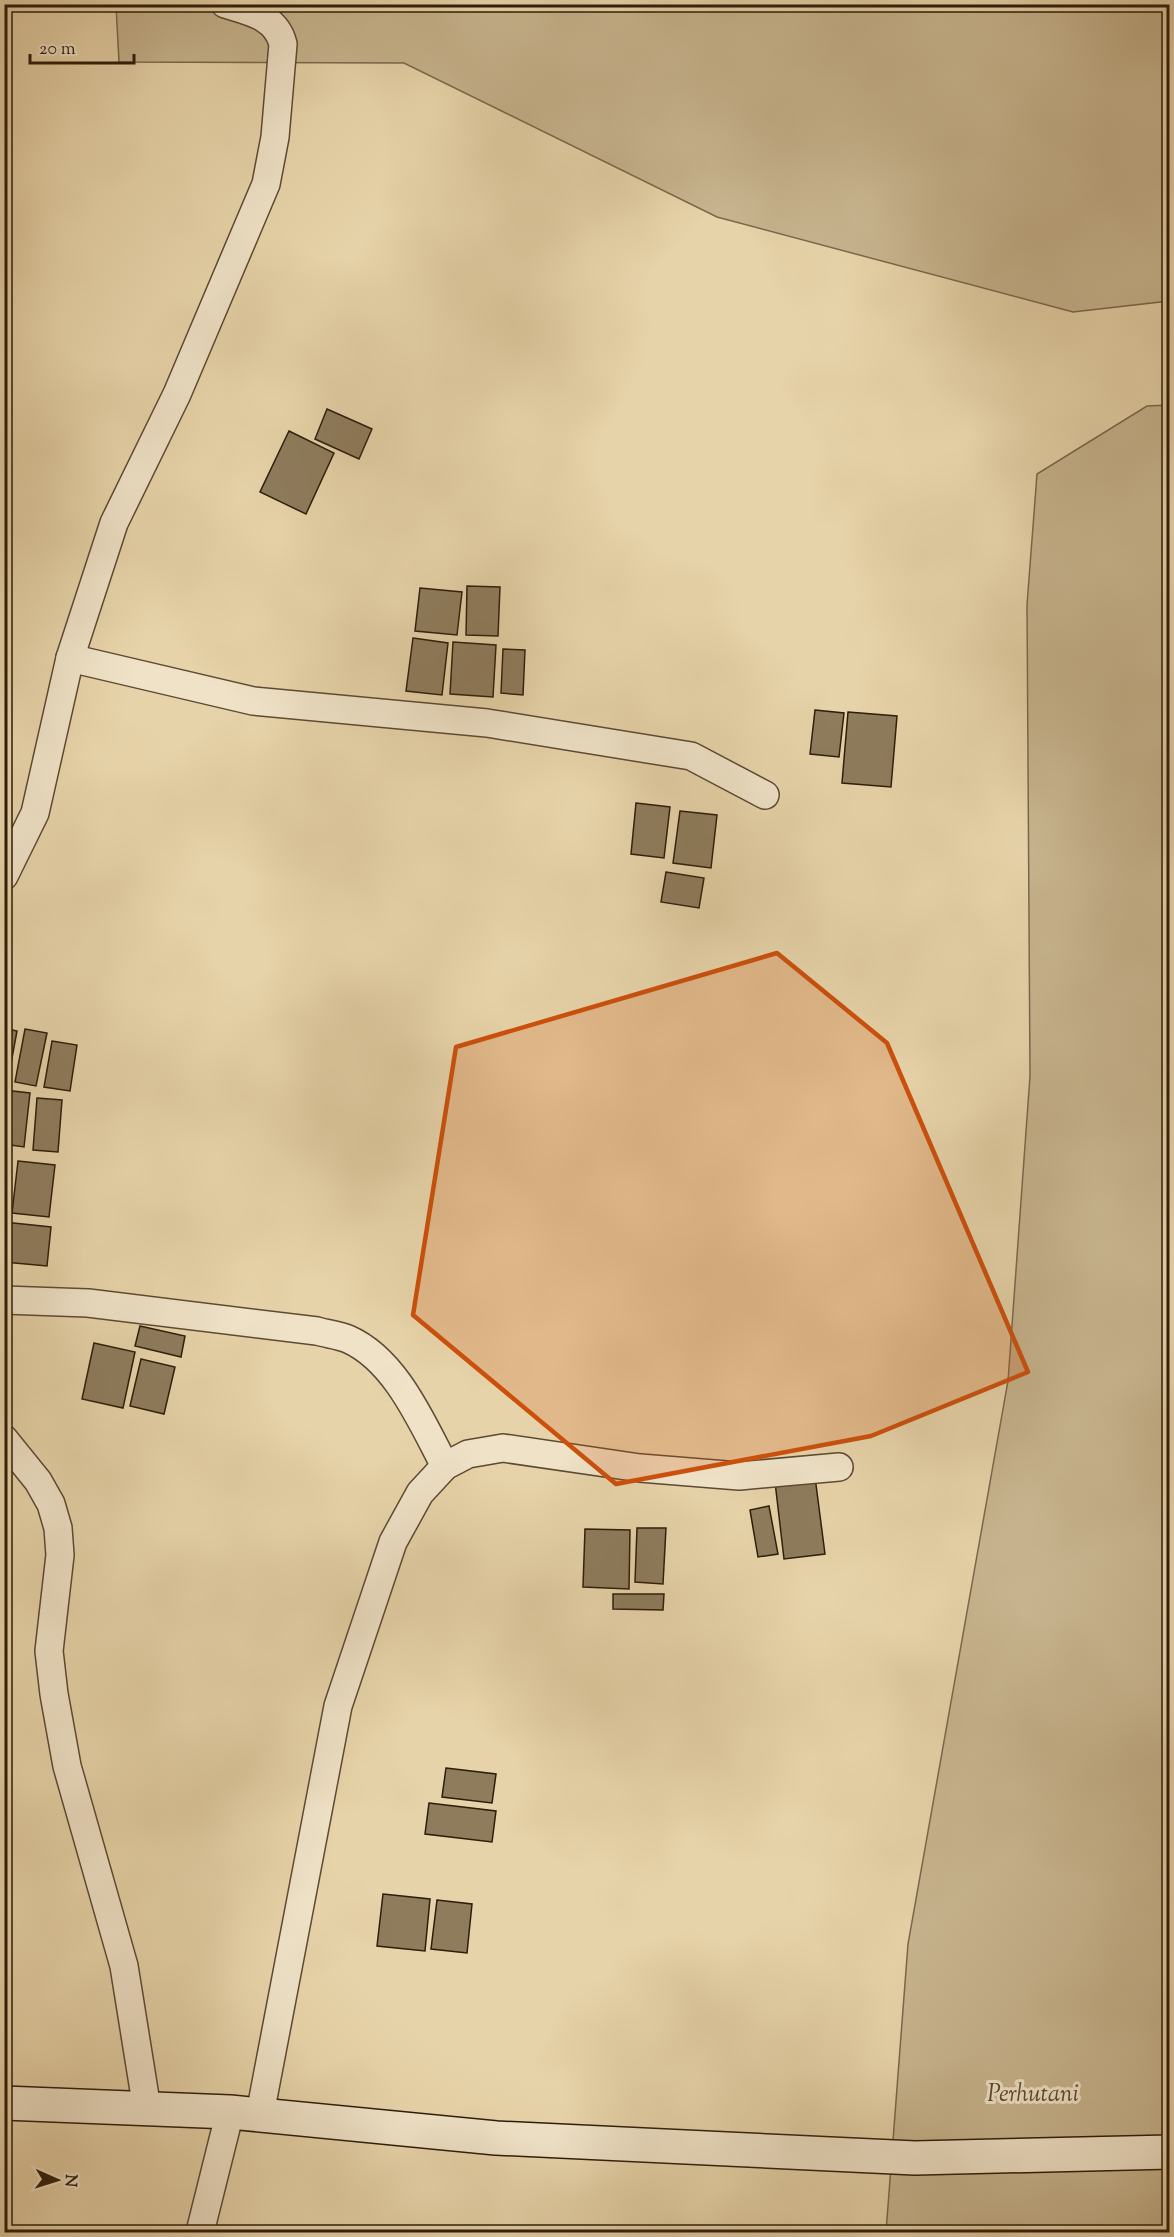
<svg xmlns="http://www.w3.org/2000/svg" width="1174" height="2237" font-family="'Sorts Mill Goudy',serif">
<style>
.green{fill:#c7b48e;stroke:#7a684c;stroke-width:1.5}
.building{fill:#8e7c5d;stroke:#2d1d0a;stroke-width:1.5}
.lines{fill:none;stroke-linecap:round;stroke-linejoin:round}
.street-casing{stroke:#5c4a32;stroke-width:30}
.secondary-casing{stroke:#2d1d0a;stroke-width:36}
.street{stroke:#efe2c7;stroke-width:27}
.secondary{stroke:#efe2c7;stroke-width:33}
.marked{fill:#cc500c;fill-opacity:0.2;stroke:#cc500c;stroke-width:4.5;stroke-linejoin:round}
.labels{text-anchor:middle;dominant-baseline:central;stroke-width:6;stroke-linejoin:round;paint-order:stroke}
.park-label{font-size:24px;font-style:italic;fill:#5b4a32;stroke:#efe2c7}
</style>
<rect width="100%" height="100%" fill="#e7d3a9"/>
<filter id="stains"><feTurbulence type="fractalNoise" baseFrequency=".00333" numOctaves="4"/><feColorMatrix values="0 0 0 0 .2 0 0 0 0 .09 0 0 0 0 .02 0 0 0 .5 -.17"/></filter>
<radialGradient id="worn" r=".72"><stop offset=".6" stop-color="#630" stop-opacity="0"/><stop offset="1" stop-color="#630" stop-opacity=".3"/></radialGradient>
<g class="green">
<polygon points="116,5 1169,5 1169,301 1073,312 717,217 404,63 119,62"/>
<polygon points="1169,405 1169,2232 886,2232 908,1944 1008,1381 1030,1076 1027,605 1037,474 1147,406"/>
</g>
<g class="building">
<polygon points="327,409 372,429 359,459 315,439"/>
<polygon points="289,431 334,453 306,514 260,492"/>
<polygon points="467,586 500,587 498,636 466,635"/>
<polygon points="420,588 462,592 457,635 415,631"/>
<polygon points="413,638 448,643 442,695 406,691"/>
<polygon points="453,642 496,645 493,697 450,694"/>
<polygon points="503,649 525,650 523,695 501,693"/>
<polygon points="815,710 844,713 839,757 810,754"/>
<polygon points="848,712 897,716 891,787 842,783"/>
<polygon points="636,803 670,807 664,858 631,854"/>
<polygon points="680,811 717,815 711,868 673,863"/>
<polygon points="666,872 704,878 699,908 661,902"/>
<polygon points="4,1028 17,1031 7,1085 4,1085"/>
<polygon points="25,1029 47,1033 36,1086 15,1082"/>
<polygon points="52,1041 77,1045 70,1091 44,1087"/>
<polygon points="4,1090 30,1093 24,1147 4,1144"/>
<polygon points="37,1098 62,1100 58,1152 33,1150"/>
<polygon points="4,1157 10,1158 4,1214"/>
<polygon points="18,1161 55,1165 49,1217 12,1213"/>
<polygon points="4,1222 51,1227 47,1266 4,1262"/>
<polygon points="140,1326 185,1336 181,1357 135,1346"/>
<polygon points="94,1343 135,1352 123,1408 82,1399"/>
<polygon points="141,1359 175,1367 164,1414 130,1406"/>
<polygon points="815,1477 825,1554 784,1559 775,1482"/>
<polygon points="769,1506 778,1554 758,1557 750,1510"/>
<polygon points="637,1528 666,1528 663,1584 635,1582"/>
<polygon points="585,1529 630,1530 629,1589 583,1587"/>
<polygon points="613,1594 664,1594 663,1610 613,1609"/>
<polygon points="446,1768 496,1774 492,1803 442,1797"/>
<polygon points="429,1803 496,1811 492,1842 425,1834"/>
<polygon points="383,1894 430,1899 425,1951 377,1946"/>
<polygon points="437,1900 472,1904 467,1953 431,1949"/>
</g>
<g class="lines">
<g class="street-casing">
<g id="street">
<polyline points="70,658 253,701 487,723 691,756 765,795"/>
<path d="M4,876L35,813L70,658L114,523L177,394L266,184L275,137L283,44C276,16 250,12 225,4"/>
<path d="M4,1300L88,1303L317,1331C327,1334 339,1335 348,1339C396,1360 422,1423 445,1466"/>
<polyline points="4,1439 38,1481 51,1504 58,1528 60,1555 49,1651 54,1694 67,1766 124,1966 147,2109"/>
<polyline points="260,2114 338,1706 393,1542 420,1493 445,1466 468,1454 503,1448 640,1468 739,1476 839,1467"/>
<polyline points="200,2232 230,2112"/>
</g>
</g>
<g class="secondary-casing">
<polyline id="secondary" points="4,2103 230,2112 496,2138 915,2158 1170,2152"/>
</g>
<use href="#street" class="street"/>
<use href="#secondary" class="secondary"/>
</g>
<path class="marked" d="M777,953L887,1043L1028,1372L871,1436L616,1484L413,1315L456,1047Z"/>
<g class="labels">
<g class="park-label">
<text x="1033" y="2095">Perhutani</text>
</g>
</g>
<rect width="1174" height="2237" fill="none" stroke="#e7d3a9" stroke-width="24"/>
<rect x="6" y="6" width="1162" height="2225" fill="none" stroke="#2d1d0a" stroke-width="3"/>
<rect x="12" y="12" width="1150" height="2213" fill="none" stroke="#2d1d0a" stroke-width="1.5"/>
<g transform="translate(57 2180) rotate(93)" stroke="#efe2c7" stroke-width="4.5" paint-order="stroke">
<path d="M0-4.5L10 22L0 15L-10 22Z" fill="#2d1d0a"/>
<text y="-9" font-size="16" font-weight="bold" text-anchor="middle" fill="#2d1d0a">N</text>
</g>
<path d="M30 54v9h104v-9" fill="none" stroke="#2d1d0a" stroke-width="3"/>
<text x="39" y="54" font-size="18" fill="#2d1d0a" stroke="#efe2c7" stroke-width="4.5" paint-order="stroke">20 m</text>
<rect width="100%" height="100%" filter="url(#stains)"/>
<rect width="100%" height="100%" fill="url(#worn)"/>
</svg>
